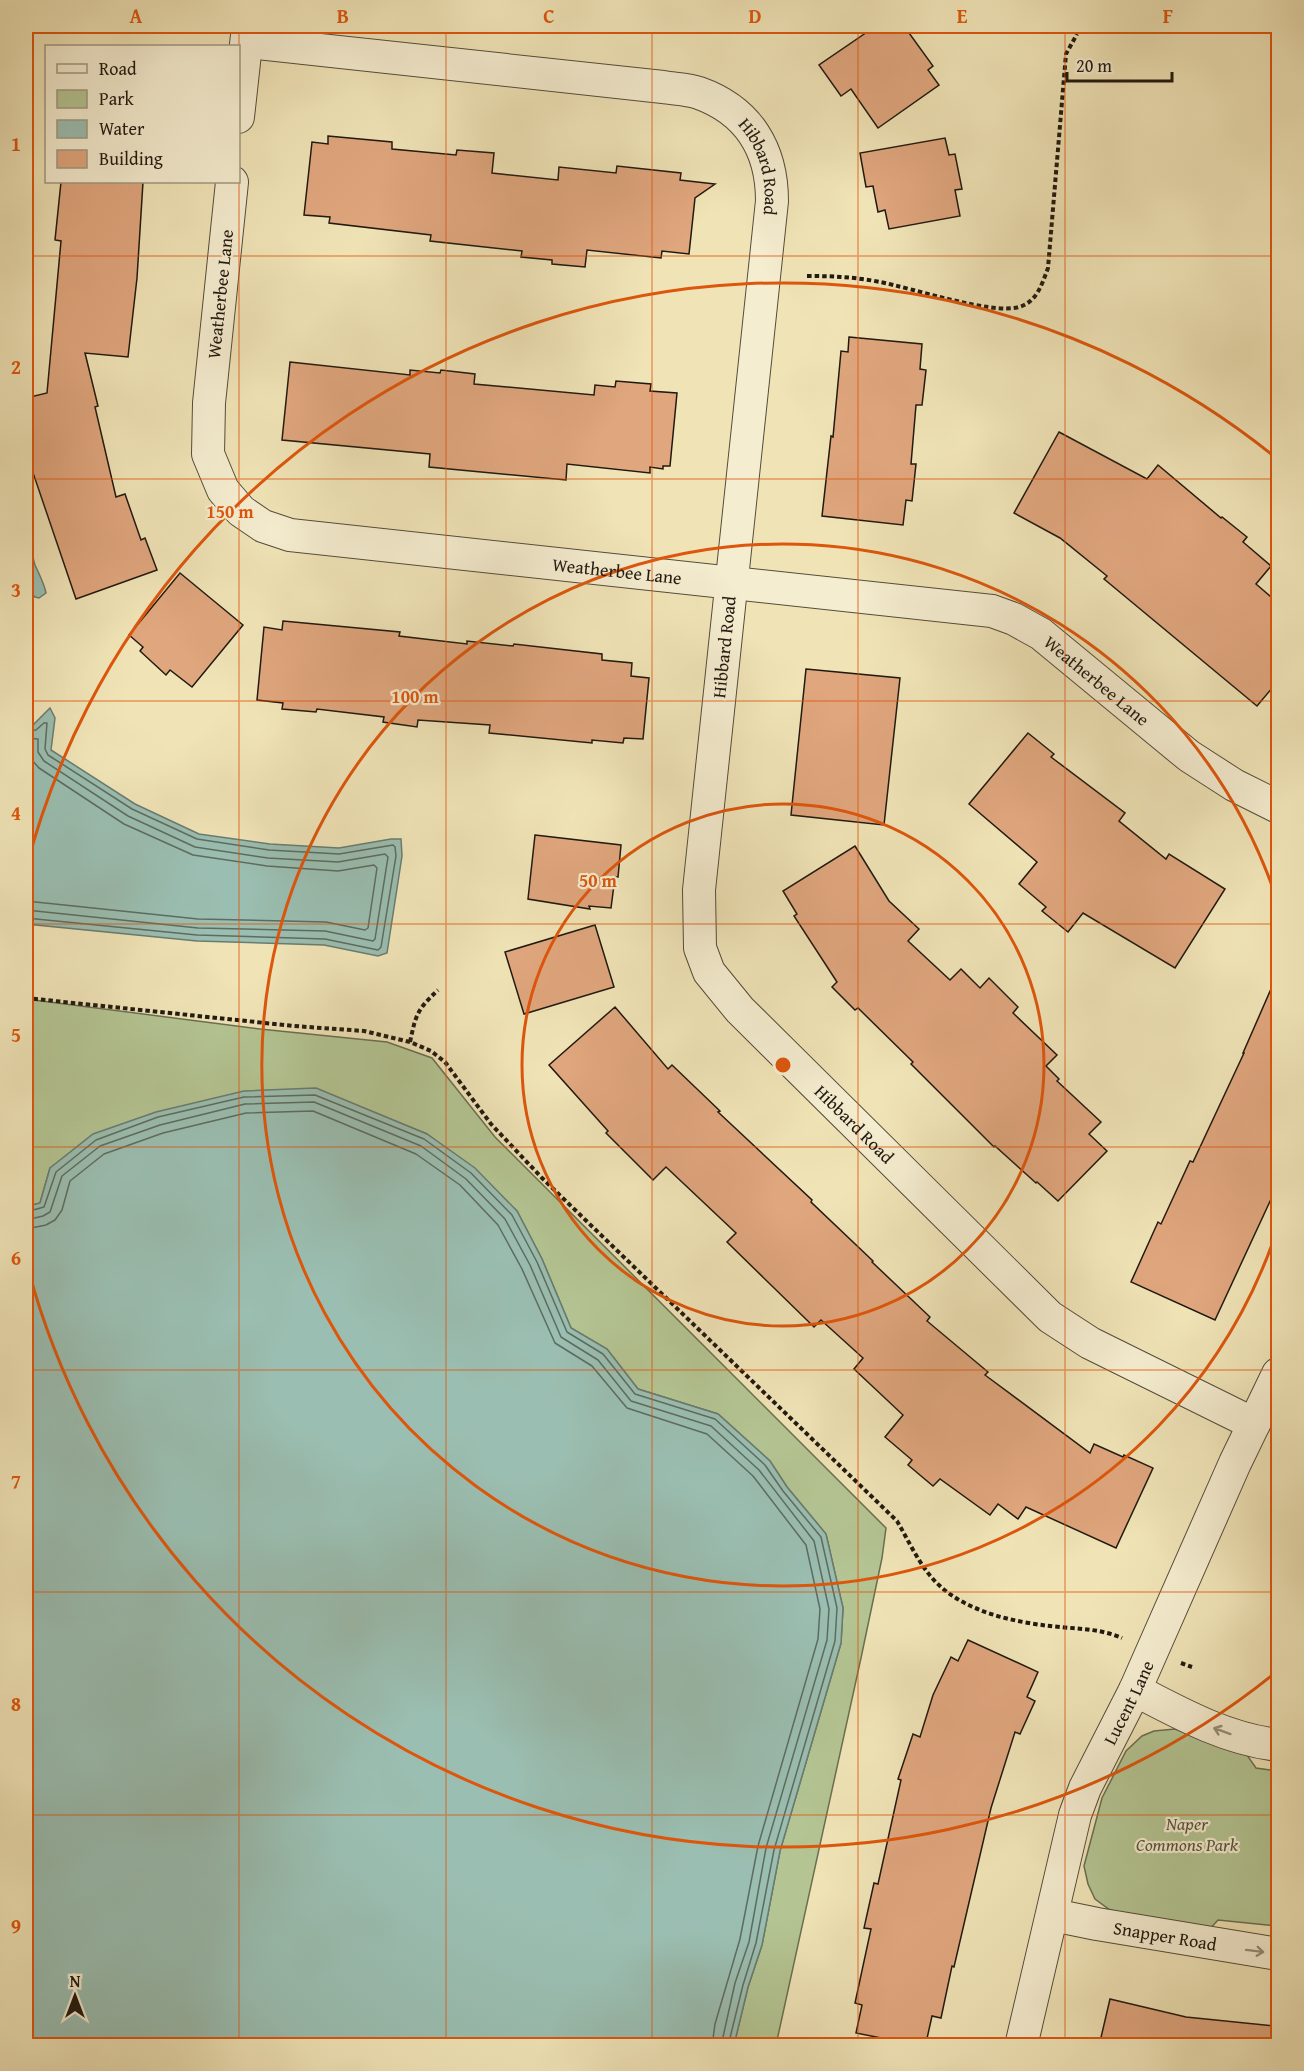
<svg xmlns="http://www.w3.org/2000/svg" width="1304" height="2071" font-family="'Gentium Book Plus',serif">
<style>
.green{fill:#b4c593;stroke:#6a6f52;stroke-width:1.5}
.water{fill:#9abeb1;stroke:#697c71;stroke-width:1.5}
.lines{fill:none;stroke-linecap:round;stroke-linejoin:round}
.shore{stroke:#5d6c60;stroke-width:1.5}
.building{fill:#e0a67e;stroke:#201910;stroke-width:1.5}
.minor-casing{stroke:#544c3a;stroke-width:34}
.path{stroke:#201910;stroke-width:4;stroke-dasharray:4.5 3;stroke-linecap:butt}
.minor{stroke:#f5edd0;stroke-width:32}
.oneway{stroke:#958e7a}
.grid{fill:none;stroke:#de560c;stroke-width:1.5;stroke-opacity:0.55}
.ring{fill:none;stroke:#de560c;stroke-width:3}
.labels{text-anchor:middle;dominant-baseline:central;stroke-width:4.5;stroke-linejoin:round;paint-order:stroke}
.street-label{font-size:18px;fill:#201910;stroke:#f5edd0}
.park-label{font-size:18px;font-style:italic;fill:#54553e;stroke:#f5edd0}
.centre{fill:#de560c;stroke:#f5edd0;stroke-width:3}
.ring-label{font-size:18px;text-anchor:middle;font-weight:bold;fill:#de560c;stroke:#f5edd0;stroke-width:4.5;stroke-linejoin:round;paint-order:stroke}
.neatline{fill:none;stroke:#de560c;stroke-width:2}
.grid-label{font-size:20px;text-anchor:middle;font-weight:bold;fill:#de560c}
</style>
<rect width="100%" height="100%" fill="#f0e4b7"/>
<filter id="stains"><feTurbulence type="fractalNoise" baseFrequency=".00333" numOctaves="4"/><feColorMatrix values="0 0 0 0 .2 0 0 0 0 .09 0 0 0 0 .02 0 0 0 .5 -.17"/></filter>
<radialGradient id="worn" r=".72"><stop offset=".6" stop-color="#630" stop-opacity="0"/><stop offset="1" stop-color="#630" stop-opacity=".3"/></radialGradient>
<g class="green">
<polygon points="26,999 260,1029 387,1042 432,1058 495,1137 886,1528 882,1558 861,1658 776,2045 734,2045 748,1987 762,1945 780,1851 841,1643 843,1608 826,1534 787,1487 770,1461 718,1414 638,1389 607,1349 571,1328 542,1259 517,1211 427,1134 316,1089 50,1168 40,1203 26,1207"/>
<polygon points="1175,1729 1247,1755 1256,1768 1278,1771 1278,1926 1218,1920 1206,1933 1110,1910 1095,1899 1088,1884 1084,1866 1102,1798 1126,1751 1142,1736 1154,1731"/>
</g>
<g class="water">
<path d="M27,546L31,549C33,554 33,560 35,565C39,574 44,583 46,593L39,598L35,597L26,588V547Z"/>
<polygon points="50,708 55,718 51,750 135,804 199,834 270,844 339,848 391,839 401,839 402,856 387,953 378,956 324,945 197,941 26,924 26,725 33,725"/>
<polygon points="316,1088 427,1134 475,1168 517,1211 542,1259 571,1328 607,1349 638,1389 718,1414 770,1461 787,1487 826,1534 843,1608 841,1643 780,1851 762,1945 748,1987 734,2045 26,2045 26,1207 40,1203 50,1168 93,1134 156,1112 244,1091"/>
</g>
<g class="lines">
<g class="shore">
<polyline points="26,731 36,730 44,723 47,723 45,749 48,755 132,809 197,839 269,850 339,854 393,845 395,847 396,856 381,947 378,950 325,939 197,935 26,918"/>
<polyline points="26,738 38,739 38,752 44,761 128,816 195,847 268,858 338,862 385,854 388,857 375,939 373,941 325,931 198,928 26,910"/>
<polyline points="26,747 28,749 31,759 39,768 124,824 193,855 267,866 338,871 374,865 377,868 368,928 365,930 326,922 198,919 26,901"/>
<polyline points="26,1212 44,1207 56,1172 96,1140 158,1117 244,1097 315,1095 424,1139 471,1173 512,1215 537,1262 567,1332 603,1354 635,1394 715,1419 765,1465 783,1491 821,1537 837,1608 835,1641 774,1850 756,1943 743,1985 728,2046"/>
<polyline points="26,1220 43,1216 50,1212 62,1176 100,1146 160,1125 245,1104 314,1102 421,1146 466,1179 505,1219 530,1265 561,1337 598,1360 631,1401 711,1426 759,1470 814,1541 829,1609 827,1640 766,1848 749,1942 735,1983 721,2046"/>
<polyline points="26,1229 46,1225 55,1220 62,1210 70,1181 104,1154 163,1133 246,1113 313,1111 416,1154 460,1185 498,1225 522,1269 555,1343 592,1366 627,1408 707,1434 753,1476 806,1545 820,1609 818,1639 758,1846 740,1939 715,2024 712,2046"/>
</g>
</g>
<g class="building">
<polygon points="876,26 904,26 933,66 928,70 939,85 878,128 851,89 841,96 819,65"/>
<polygon points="328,136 392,142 392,149 456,155 457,150 494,153 492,173 558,180 559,167 616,173 617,166 681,173 680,180 715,184 695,198 689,254 662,251 661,258 587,250 585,267 552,264 552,260 521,257 522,251 430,241 431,235 329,223 330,217 304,215 312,142 328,144"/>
<polygon points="945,138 949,155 955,154 962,189 955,190 960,216 889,229 885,210 878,212 873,186 866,187 860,153"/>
<polygon points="61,182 143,182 137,278 128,357 85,353 98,406 95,407 116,497 125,494 141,540 145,538 157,570 76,599 28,458 26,457 26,398 47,393 61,241 55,240"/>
<polygon points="849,337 922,344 920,369 926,370 922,405 916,405 911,464 916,464 912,501 906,500 903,525 822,516 831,436 833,437 841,351 848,352"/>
<polygon points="290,362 410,375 410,370 440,373 441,370 475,374 474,384 594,395 595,385 615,387 616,381 651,384 650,391 677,393 670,466 663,466 663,469 650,467 650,473 567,464 566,480 429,467 430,454 282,440"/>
<polygon points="1059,432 1147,479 1158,465 1221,518 1222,517 1247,537 1243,542 1271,566 1256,584 1278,603 1278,681 1257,706 1104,579 1107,576 1060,538 1014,513"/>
<polygon points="180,573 243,625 192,687 170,670 166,675 140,651 143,647 129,635"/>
<polygon points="283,621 400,632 399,636 467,644 467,641 513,646 514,644 602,654 602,660 632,663 631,676 649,678 643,739 624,738 623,743 592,740 592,743 489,733 490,725 418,720 417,727 383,722 384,717 317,709 316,712 282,709 283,703 257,700 264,627 282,630"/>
<polygon points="806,669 900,678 884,825 791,815"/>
<polygon points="1028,733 1054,754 1051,757 1125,813 1119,821 1166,859 1169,854 1225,889 1175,968 1083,913 1068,932 1042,911 1046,907 1019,884 1037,862 969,804"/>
<polygon points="535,835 621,845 618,877 615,877 611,908 589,906 590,909 528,899"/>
<polygon points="855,846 889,901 919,929 908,941 950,980 961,969 980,988 989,978 1018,1007 1013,1013 1057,1055 1046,1066 1059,1079 1057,1081 1101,1122 1089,1134 1107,1151 1058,1201 1037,1182 1036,1183 995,1146 994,1147 911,1064 913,1062 858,1008 855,1010 832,987 837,982 794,916 797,914 783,891"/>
<polygon points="595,925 614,987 524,1014 505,952"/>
<polygon points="1278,973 1278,1184 1215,1320 1131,1282 1158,1222 1161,1224 1190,1161 1193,1162 1244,1053 1243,1053"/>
<polygon points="615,1007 668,1069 672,1065 720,1111 718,1112 812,1200 811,1202 873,1261 872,1262 930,1317 927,1321 988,1372 985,1375 1090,1453 1094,1444 1123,1457 1124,1455 1153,1468 1116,1548 1026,1507 1018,1519 998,1504 990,1515 940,1479 933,1486 908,1465 912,1460 885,1437 903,1415 854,1369 863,1358 821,1320 814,1327 727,1242 736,1233 666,1167 653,1180 606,1133 608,1131 549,1065"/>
<polygon points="968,1640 1038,1672 1027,1697 1035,1701 1020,1734 1015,1732 991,1808 954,1967 952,1966 941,2018 932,2016 926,2043 917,2041 916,2045 856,2033 862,2005 855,2003 871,1929 864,1928 874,1883 878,1884 901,1780 898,1779 913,1734 920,1737 933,1695 951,1657 958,1661"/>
<polygon points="1110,1999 1186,2017 1274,2026 1273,2046 1099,2046"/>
</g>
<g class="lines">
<g class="minor-casing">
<g id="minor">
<path id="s1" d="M247,42L663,87C675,89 688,89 699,93C749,111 772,150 772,201L699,890L700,948L709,972L740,1010L1050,1317L1090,1343L1254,1424"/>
<polyline points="238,117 248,26"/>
<path id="s2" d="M232,182L209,403L208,454L223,490L241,511L263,526L290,535L992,611L1014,619L1041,634L1189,756L1234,785L1278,807"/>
<path d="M1135,1690C1181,1714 1226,1739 1278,1745"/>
<path id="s3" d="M1053,1915L1097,1924L1278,1954"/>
<path id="s4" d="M1021,2046L1075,1815L1085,1788L1135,1690L1235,1463L1278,1374"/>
</g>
</g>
<g class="path">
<path d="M807,276C832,276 855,277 880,282C912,288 991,315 1019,307C1037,302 1042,284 1048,268L1066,54L1077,34"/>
<path d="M26,998L294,1026L364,1031L410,1042L431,1051L445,1062L491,1124L542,1178L897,1521C910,1543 921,1569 940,1586C968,1612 1014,1622 1050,1626C1075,1629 1099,1628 1122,1638"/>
<path d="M410,1042C416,1014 417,1010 438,990"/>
<polyline points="1181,1663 1192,1667"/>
</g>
<use href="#minor" class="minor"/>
</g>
<defs><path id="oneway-shaft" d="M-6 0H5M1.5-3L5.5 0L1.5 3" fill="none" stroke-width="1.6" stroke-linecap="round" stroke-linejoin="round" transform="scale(1.5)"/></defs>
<g class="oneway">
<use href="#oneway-shaft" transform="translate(1222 1731) rotate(-160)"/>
<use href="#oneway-shaft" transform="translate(1255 1951) rotate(7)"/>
</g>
<path class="grid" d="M239,26V2046M446,26V2046M652,26V2046M858,26V2046M1065,26V2046M26,256H1278M26,479H1278M26,701H1278M26,924H1278M26,1147H1278M26,1370H1278M26,1592H1278M26,1815H1278"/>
<g class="ring">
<circle cx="783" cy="1065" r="261"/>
<path d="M1277 1230A521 521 0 1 1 1277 900"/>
<path d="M1275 1673A782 782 0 0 1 26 1261M26 869A782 782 0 0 1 1275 457"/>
</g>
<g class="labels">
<g class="street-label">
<text stroke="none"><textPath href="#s1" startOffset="558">Hibbard Road</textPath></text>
<text transform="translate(220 294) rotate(-84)">Weatherbee Lane</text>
<text stroke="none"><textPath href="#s2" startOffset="724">Weatherbee Lane</textPath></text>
<text transform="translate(724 647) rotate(-84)">Hibbard Road</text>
<text stroke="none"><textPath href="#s2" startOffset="1228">Weatherbee Lane</textPath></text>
<text stroke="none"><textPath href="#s1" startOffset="1582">Hibbard Road</textPath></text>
<text stroke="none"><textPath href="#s4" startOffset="362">Lucent Lane</textPath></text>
<text stroke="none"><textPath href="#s3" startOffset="114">Snapper Road</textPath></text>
</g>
<g class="park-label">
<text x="1187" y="1823">Naper<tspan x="1187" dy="21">Commons Park</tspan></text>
</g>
</g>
<circle cx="783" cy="1065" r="9" class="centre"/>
<g class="ring-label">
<text x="230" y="518">150 m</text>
<text x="415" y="703">100 m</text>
<text x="598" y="887">50 m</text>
</g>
<rect width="1304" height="2071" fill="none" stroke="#f0e4b7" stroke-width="66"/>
<rect x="45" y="45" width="195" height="138" fill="#f5edd0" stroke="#a09883" stroke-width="1.5"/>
<rect x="57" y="64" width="30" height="9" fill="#f5edd0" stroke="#a09883" stroke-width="1.5"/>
<text x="99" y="75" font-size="18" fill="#201910">Road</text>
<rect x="57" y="90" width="30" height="18" fill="#b4c593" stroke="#a09883" stroke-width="1.5"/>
<text x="99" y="105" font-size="18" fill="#201910">Park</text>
<rect x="57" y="120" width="30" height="18" fill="#9abeb1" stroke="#a09883" stroke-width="1.5"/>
<text x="99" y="135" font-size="18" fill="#201910">Water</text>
<rect x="57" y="150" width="30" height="18" fill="#e0a67e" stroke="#a09883" stroke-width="1.5"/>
<text x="99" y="165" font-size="18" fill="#201910">Building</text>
<g transform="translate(75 1996)" stroke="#f5edd0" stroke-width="4.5" paint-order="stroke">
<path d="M0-4.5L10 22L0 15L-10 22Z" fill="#201910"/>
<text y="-9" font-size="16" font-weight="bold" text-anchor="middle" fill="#201910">N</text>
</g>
<path d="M1067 72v9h105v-9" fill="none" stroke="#201910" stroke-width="3"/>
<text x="1076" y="72" font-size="18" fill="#201910" stroke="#f5edd0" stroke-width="4.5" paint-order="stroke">20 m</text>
<rect x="33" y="33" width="1238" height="2005" class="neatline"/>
<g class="grid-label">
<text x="136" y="23">A</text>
<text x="343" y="23">B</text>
<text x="549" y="23">C</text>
<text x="755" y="23">D</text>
<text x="962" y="23">E</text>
<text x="1168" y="23">F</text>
<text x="16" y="151">1</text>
<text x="16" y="374">2</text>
<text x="16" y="597">3</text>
<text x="16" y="820">4</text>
<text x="16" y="1042">5</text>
<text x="16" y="1265">6</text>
<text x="16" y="1488">7</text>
<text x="16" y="1711">8</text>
<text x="16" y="1933">9</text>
</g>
<rect width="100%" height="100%" filter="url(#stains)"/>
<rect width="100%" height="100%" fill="url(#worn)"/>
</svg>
